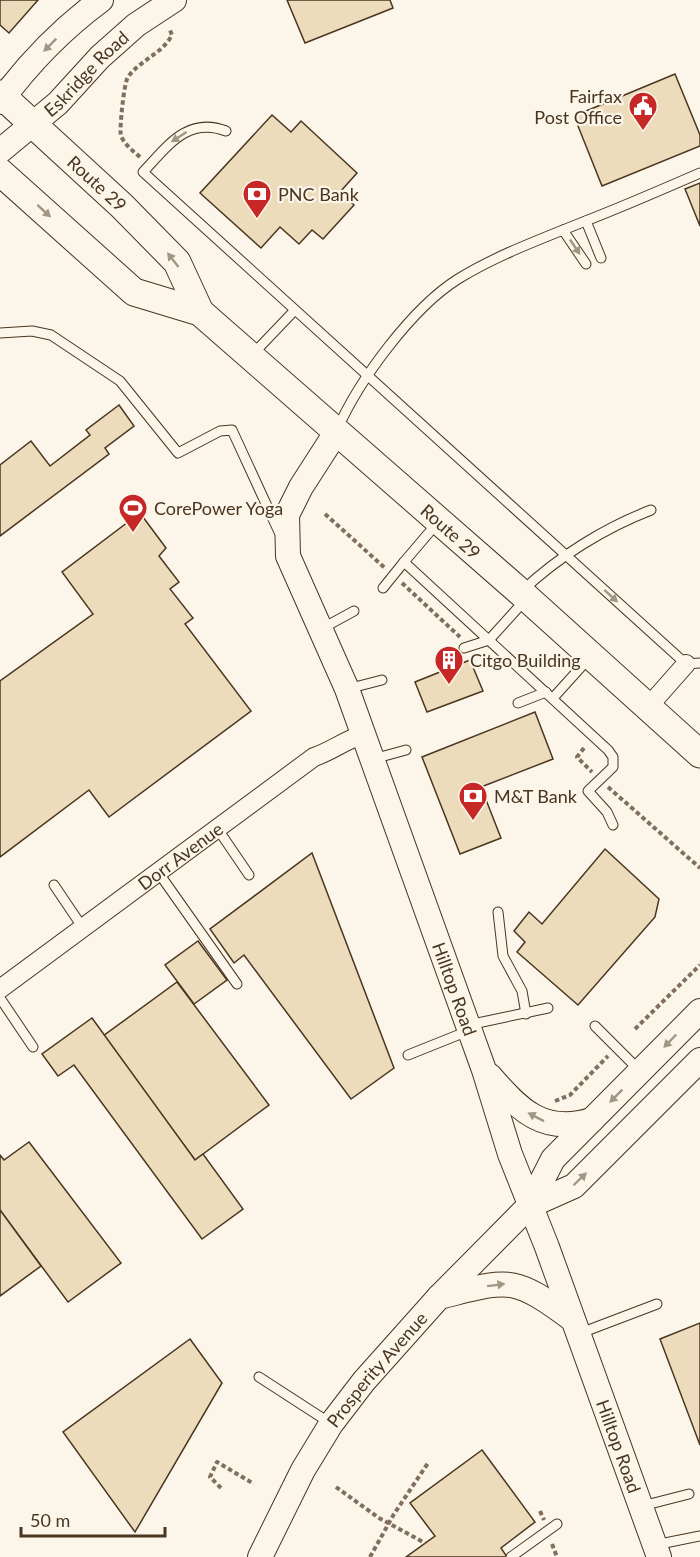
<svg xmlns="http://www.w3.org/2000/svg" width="700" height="1557" font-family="Lato,sans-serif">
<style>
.building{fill:#ecdcbc;stroke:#4a3520;stroke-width:1.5}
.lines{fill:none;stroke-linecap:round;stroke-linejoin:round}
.lane-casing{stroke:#4a3520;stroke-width:11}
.street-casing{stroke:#4a3520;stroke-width:20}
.secondary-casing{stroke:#4a3520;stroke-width:26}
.primary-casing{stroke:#4a3520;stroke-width:29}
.path{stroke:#7f6f5c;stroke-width:4;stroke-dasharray:4.5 3;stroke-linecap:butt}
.lane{stroke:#fbf6e9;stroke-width:9}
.street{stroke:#fbf6e9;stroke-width:18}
.secondary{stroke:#fbf6e9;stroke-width:24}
.primary{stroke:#fbf6e9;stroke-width:27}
.oneway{fill:#a29684}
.labels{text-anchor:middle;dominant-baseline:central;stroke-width:4.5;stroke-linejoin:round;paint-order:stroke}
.street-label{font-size:18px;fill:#4a3520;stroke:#fbf6e9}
.poi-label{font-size:18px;fill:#4a3520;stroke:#fbf6e9;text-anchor:start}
</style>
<rect width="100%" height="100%" fill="#fbf6e9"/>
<g class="building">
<polygon points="0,0 38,0 9,33 0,25"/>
<polygon points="287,0 390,0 393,8 305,43"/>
<polygon points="675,74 700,135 700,146 602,186 574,116"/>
<polygon points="272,115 291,132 301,121 357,173 340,192 354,205 323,239 312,230 299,244 280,227 261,248 200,193"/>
<polygon points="700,183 700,226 685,189"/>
<polygon points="119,405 134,426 105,448 109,454 0,536 0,465 31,441 50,466 90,435 86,430"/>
<polygon points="140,513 166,548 159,556 179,582 170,589 193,618 185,624 251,711 109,817 89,790 0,857 0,681 93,614 62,572"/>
<polygon points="470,660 483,691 427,712 415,682"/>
<polygon points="535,712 553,759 481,787 501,838 460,854 422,757"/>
<polygon points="605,849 659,899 655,917 578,1005 517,952 525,942 514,931 529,912 542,924"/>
<polygon points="312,853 394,1068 351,1099 244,955 234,963 210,929"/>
<polygon points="198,941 227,980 194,1004 165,965"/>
<polygon points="177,982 269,1105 195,1160 103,1036"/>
<polygon points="92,1018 195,1160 203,1154 243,1209 202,1239 74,1065 58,1076 42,1054"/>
<polygon points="29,1142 121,1263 68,1302 0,1210 0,1155 4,1160"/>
<polygon points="0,1210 41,1266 0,1296"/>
<polygon points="700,1323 700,1445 660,1339"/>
<polygon points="190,1339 222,1383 135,1532 63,1432"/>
<polygon points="482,1450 535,1522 501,1548 507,1557 406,1557 435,1536 410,1503"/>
</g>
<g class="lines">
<g class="lane-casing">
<g id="lane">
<path d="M226,131C187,116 167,147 143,172L686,664L700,663"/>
<polyline points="586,221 601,258"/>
<polyline points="563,230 586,264"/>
<polyline points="0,333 32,331 51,335 120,381 178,453 220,431 232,430 279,532"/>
<polyline points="252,355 294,311"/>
<path d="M337,430C359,380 412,308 458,279C497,255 541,239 583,222C622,207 661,190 700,173"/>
<polyline points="438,522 404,562 608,750 613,757 613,767 588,791 607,812 613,825"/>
<polyline points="383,588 404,562"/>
<path d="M522,591C558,557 604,528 651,510"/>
<polyline points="321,629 354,611"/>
<polyline points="464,648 489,640 526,599"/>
<polyline points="347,689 382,680"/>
<polyline points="553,698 590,657"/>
<polyline points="518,703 546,692"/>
<polyline points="373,759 406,750"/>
<polyline points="217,828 249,875"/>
<polyline points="158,872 237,984"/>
<polyline points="54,885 83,928"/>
<polyline points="498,912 503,956 522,991 526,1014"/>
<polyline points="0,998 33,1047"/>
<polyline points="468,1025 548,1008"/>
<polyline points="595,1026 640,1071"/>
<polyline points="408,1055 468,1031"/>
<polyline points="578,1334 657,1304"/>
<polyline points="259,1377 330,1423"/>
<polyline points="642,1506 689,1494"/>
<polyline points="655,1545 700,1536"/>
<polyline points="511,1557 557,1524"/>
</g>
</g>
<g class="street-casing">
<g id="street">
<polyline points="648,707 686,664"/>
<path id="s1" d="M0,989L314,757C332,751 345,740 364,734"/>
</g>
</g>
<g class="secondary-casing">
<g id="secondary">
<path d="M0,102C28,64 63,28 101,0"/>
<path id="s2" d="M0,151L58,103L100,57L136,25L174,0"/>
<path id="s3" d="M337,431L301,487L287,515L288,556L347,689L484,1070L510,1154L547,1247L659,1557"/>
<path d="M490,1076C519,1110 544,1135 592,1120"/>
<polyline points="529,1206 574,1186 700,1060"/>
<path d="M439,1297C509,1280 511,1274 572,1319"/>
<path id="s4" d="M260,1557L303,1470L331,1424L364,1381L439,1297L529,1206L553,1159L700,1011"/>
</g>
</g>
<g class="primary-casing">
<g id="primary">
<path id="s5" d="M0,94L122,206L177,262L200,312"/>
<path id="s6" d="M0,172L134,292L200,312L527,598L700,754"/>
</g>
</g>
<g class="path">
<path d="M140,157C133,151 125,145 121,136C119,131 124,82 128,77C140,60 162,54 172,35L169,28"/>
<polyline points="325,514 385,568"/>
<polyline points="402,583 460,637"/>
<polyline points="584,748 577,757 592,772"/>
<polyline points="608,787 700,868"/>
<polyline points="635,1029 700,965"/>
<polyline points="555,1101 570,1095 608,1056"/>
<polyline points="336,1487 379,1518 425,1543"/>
<polyline points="221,1488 210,1477 217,1462 254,1484"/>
<polyline points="540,1511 544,1520"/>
<polyline points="552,1544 557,1557"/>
<polyline points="370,1557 394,1514 428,1463"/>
</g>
<use href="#lane" class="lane"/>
<use href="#street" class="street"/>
<use href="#secondary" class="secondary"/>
<use href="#primary" class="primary"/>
</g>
<defs><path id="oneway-solid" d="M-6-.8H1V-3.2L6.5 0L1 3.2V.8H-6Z" transform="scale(1.5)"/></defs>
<g class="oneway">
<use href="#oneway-solid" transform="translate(50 45) rotate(135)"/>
<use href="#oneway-solid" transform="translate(179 137) rotate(147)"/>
<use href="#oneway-solid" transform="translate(44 211) rotate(42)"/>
<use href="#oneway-solid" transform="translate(575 247) rotate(56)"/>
<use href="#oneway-solid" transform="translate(173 260) rotate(-128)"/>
<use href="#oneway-solid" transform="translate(611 596) rotate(42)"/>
<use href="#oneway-solid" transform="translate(670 1041) rotate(134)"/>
<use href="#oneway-solid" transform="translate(616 1096) rotate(135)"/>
<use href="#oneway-solid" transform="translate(536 1117) rotate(-153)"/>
<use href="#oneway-solid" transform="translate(580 1179) rotate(-44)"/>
<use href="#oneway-solid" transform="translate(496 1285) rotate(-7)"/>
</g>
<defs>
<g id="civic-pin" transform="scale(1.5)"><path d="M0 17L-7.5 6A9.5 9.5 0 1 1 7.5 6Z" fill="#c62828" stroke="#fbf6e9"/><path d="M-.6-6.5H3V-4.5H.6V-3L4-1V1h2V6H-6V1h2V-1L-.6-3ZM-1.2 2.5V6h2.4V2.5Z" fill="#fff"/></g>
<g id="bank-pin" transform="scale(1.5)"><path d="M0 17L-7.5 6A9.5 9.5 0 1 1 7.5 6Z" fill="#c62828" stroke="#fbf6e9"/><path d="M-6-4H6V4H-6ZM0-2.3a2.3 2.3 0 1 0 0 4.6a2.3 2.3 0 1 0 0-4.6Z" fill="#fff"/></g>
<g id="stadium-pin" transform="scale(1.5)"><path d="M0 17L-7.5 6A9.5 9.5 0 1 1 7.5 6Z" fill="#c62828" stroke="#fbf6e9"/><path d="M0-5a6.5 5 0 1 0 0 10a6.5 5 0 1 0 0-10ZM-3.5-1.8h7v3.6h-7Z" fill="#fff"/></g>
<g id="building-pin" transform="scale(1.5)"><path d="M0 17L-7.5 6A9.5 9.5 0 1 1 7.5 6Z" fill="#c62828" stroke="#fbf6e9"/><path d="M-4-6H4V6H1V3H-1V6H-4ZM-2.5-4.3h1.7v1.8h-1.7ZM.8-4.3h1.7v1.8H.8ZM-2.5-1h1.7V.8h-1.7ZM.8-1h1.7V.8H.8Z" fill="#fff"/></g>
</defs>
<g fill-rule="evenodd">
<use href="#civic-pin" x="643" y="106"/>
<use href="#bank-pin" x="257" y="194"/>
<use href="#stadium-pin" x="133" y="508"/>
<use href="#building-pin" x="449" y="660"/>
<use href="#bank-pin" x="473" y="796"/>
</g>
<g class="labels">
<g class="street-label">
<text stroke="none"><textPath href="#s2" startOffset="116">Eskridge Road</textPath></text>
<text stroke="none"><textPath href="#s5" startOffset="132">Route 29</textPath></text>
<text stroke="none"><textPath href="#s6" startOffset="582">Route 29</textPath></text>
<text stroke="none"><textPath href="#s1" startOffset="224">Dorr Avenue</textPath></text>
<text stroke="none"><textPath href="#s3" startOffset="603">Hilltop Road</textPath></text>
<text stroke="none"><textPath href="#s4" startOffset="222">Prosperity Avenue</textPath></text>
<text stroke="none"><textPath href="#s3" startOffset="1089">Hilltop Road</textPath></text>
</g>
<g class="poi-label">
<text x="622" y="96" text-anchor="end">Fairfax<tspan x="622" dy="21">Post Office</tspan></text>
<text x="278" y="194">PNC Bank</text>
<text x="154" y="508">CorePower Yoga</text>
<text x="470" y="660">Citgo Building</text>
<text x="494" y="796">M&amp;T Bank</text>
</g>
</g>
<path d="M21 1527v9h144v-9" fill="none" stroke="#4a3520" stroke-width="3"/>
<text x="30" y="1527" font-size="18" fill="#4a3520" stroke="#fbf6e9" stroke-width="4.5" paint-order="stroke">50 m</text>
</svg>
